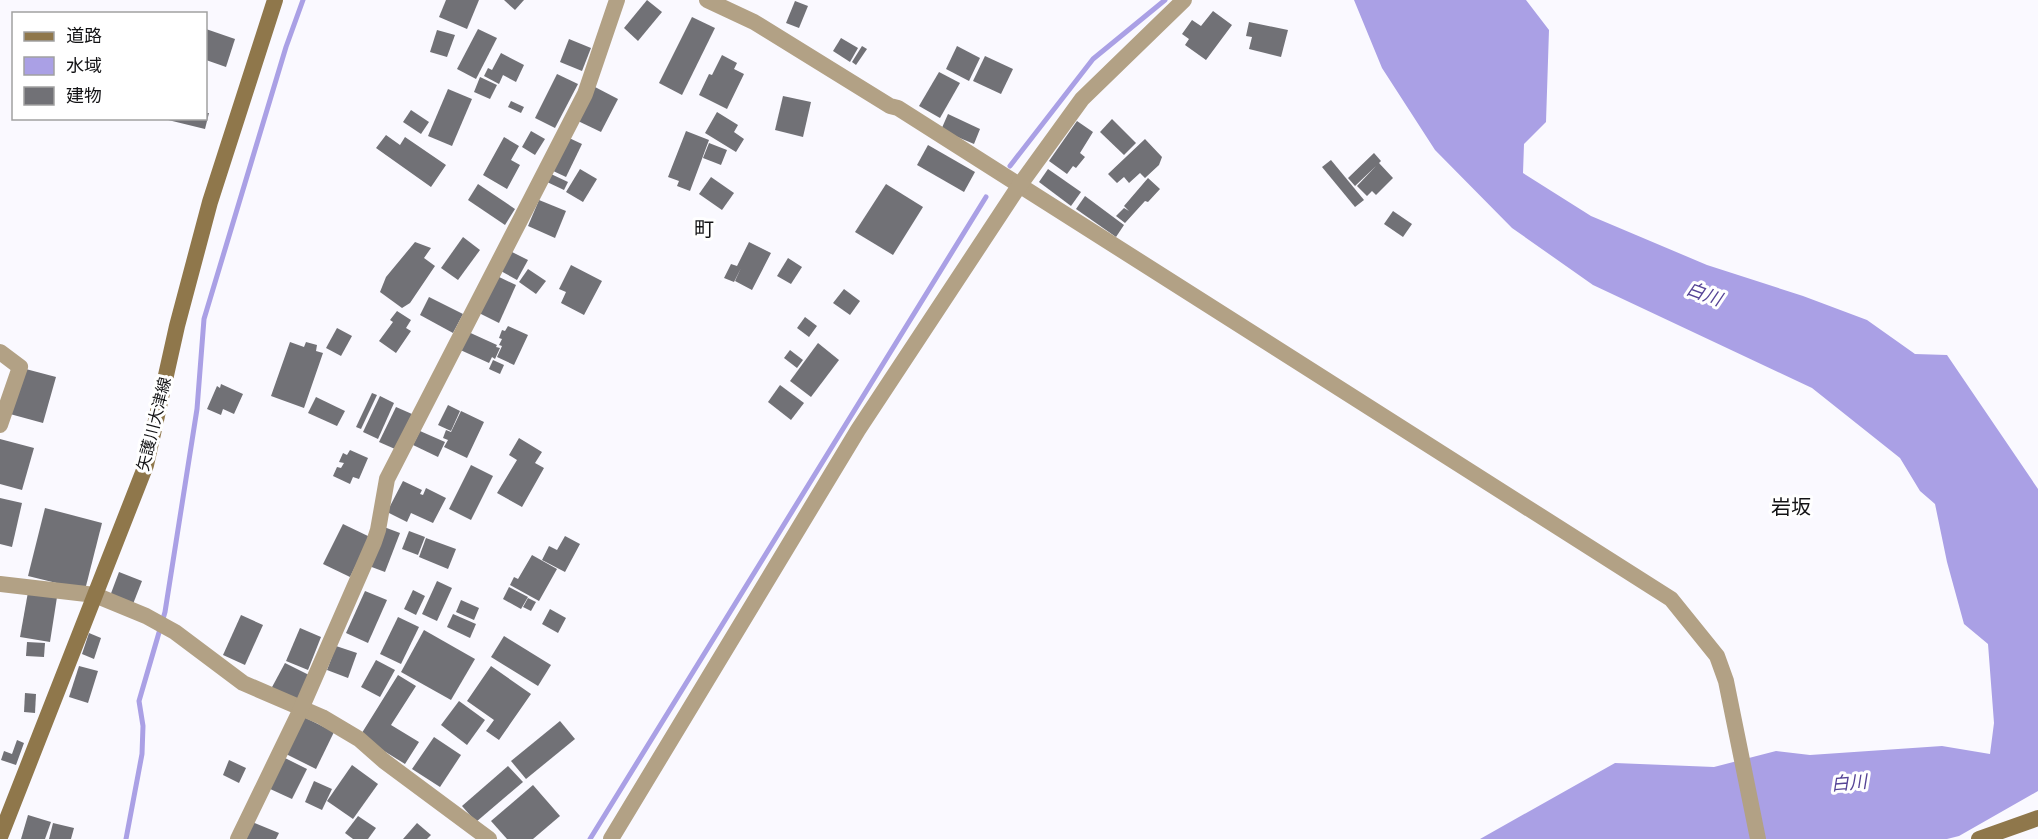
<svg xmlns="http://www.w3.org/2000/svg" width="2038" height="839" font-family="Figtree,'Noto Sans JP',sans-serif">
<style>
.water{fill:#aaa0e5}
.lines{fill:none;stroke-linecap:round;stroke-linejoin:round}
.stream{stroke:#aaa0e5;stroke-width:5}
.building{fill:#717176}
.minor{stroke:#b2a185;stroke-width:16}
.secondary{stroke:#8f774b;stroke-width:16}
.labels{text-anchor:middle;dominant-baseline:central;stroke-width:6;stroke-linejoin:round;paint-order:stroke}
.street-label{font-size:16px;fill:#131315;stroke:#fff}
.water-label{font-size:18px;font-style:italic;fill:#564496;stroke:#fff}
.quarter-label{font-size:20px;fill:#131315;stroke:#fff}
</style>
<rect width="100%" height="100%" fill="#faf9ff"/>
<polygon class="water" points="1354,0 1526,0 1549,30 1546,122 1524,144 1523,173 1591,216 1707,265 1803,296 1867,320 1915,354 1947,355 2038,489 2038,791 1959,836 1947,839 1480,839 1615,763 1714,767 1776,751 1810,755 1942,746 1990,754 1994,723 1988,644 1964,624 1947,562 1935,504 1920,491 1900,458 1812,388 1593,285 1512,228 1435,150 1382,68"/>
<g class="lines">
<g class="stream">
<polyline points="1010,166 1093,59 1165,0"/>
<polyline points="126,839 142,754 143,726 139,701 165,612 197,409 204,319 286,47 303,0"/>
<polyline points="590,839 986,197"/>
</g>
</g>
<g class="building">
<polygon points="446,0 479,0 467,29 439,17"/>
<polygon points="504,0 524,0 515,10"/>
<polygon points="647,0 662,12 638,41 624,28"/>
<polygon points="795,1 808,6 799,28 786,23"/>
<polygon points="1213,11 1232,25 1206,60 1185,45 1189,39 1182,34 1192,20 1201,26"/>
<polygon points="692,17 715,28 682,95 659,83"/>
<polygon points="1249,22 1288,30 1281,57 1249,49 1252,37 1246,36"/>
<polygon points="206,29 235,39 226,67 206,60"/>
<polygon points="478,29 497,38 476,79 457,69"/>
<polygon points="437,30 455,35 447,57 430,52"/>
<polygon points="841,38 858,48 850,62 833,51"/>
<polygon points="569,39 591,48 582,71 560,62"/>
<polygon points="862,46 867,49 856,65 852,62"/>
<polygon points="957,46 980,58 969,81 946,69"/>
<polygon points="501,53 524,65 516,82 503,75 499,84 484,76 488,68 492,70"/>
<polygon points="722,55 737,63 734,69 744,74 727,109 699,95 709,74 712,75"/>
<polygon points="985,56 1013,69 1001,94 973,81"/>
<polygon points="939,72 960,83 940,118 919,106"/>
<polygon points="557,74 578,84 555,128 535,118"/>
<polygon points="480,77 497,85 490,99 474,92"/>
<polygon points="595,87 618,99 601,132 578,121"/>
<polygon points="448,89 472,99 452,146 428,136"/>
<polygon points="783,96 811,102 803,137 775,130"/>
<polygon points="511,101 524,107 521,113 508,107"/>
<polygon points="411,110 429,122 421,134 403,122"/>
<polygon points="717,112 738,125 734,132 744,139 736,152 705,133"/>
<polygon points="206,113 209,113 205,129 164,119 206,118"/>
<polygon points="948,114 980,129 974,144 941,130"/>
<polygon points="1112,119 1136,143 1124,155 1100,132"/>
<polygon points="1077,121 1093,132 1080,153 1085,157 1076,168 1073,166 1067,174 1049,161"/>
<polygon points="531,131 545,139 535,155 522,147"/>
<polygon points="686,131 709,140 690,191 677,186 679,181 668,177"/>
<polygon points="386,135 400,145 405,137 446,165 431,187 376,148"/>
<polygon points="504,137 519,146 511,160 520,165 507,189 483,175"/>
<polygon points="567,137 582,144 566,177 551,170"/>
<polygon points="1145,139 1162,157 1159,165 1145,178 1140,173 1129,183 1124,177 1117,183 1108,174"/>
<polygon points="709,143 727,150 721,165 703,158"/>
<polygon points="928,145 975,172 964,192 917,165"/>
<polygon points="1374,153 1381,161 1379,163 1393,178 1376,195 1372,191 1367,196 1357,186 1376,166 1355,186 1348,178"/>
<polygon points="1331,160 1364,200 1355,207 1322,167"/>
<polygon points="580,169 597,179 583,202 566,192"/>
<polygon points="1048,169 1081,192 1071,206 1039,182"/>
<polygon points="551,174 568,182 564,190 547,182"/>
<polygon points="711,177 734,193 722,210 699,194"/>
<polygon points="1148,178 1160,189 1148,202 1145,201 1125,223 1116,216 1124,208 1129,211 1124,206"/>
<polygon points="478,184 515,209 505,225 468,200"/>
<polygon points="886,184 923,207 893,255 855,232"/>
<polygon points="1085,196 1124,225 1116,237 1076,209"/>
<polygon points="539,200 566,211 555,238 528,226"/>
<polygon points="1393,211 1412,224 1403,237 1384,224"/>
<polygon points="463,237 480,250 458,280 441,268"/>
<polygon points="415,242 431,248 424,258 435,266 410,303 402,308 380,292 386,277"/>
<polygon points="749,242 771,253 752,290 735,281 741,268 734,282 724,278 731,264 737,266"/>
<polygon points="510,251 528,260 517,280 499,270"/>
<polygon points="788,258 802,267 791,284 777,276"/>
<polygon points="571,265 602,281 584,315 561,303 566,292 559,289"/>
<polygon points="528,269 546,281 536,294 519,282"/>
<polygon points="497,276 516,285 499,323 479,313"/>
<polygon points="844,289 860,301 850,315 833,303"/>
<polygon points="429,297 463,314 453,333 420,315"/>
<polygon points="397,311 411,320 406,328 411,331 396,353 379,341 393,322 390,320"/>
<polygon points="805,317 817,326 809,337 797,328"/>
<polygon points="508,326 528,335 514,365 497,357 502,346 499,345 502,339 499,338 502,330 505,331"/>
<polygon points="337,328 352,336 341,356 326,348"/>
<polygon points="464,330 497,345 496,347 500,348 495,359 492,357 489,363 456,348"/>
<polygon points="290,342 304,347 306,342 317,345 316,351 323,353 304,408 271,396"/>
<polygon points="818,343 839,360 811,397 790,381"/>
<polygon points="790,350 803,360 797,368 784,358"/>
<polygon points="493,360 504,365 500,374 489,369"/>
<polygon points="22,368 56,377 43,423 10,414"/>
<polygon points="221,384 243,394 234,414 223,409 221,415 207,409 217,386 220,388"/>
<polygon points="780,385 804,403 791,420 768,402"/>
<polygon points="372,393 377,395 361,429 356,427"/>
<polygon points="380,396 394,403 378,439 363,432"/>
<polygon points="316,397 345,411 337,426 308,413"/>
<polygon points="448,405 460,411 451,431 438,425"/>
<polygon points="396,407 412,414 395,449 379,442"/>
<polygon points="461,411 484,422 467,458 444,447 448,440 443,438 446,430 451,432"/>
<polygon points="420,431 445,442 438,457 413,445"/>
<polygon points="519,438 542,452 535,463 544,468 522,507 497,493 517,460 509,455"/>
<polygon points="0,439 34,448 22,490 0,484"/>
<polygon points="350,450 368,458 359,479 353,477 350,484 333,476 337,467 341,468 344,463 339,462 343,453 347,455"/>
<polygon points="471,465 493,476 471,520 449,509"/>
<polygon points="403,481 422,490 420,494 423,495 426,488 446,498 433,523 411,513 407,522 387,512"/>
<polygon points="0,498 22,503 12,547 0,544"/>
<polygon points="45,508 102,523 85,590 28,576"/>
<polygon points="343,524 370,537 350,577 323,564"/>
<polygon points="384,527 400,533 385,572 369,566"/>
<polygon points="409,531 425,537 418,555 402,549"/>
<polygon points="565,536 580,544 565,572 542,560 549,546 557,550"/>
<polygon points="426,538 456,549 448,569 419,557"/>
<polygon points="532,555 557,569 539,601 510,585 514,577 518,579"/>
<polygon points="119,572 142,581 133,604 110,596"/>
<polygon points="437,581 452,588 437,621 422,614"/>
<polygon points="509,587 528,597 521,609 503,599"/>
<polygon points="413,590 425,596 416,615 404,609"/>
<polygon points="365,591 387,600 368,643 346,633"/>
<polygon points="28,592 57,597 50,642 20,637"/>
<polygon points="528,598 536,602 531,611 523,607"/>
<polygon points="461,600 479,608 474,620 456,612"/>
<polygon points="550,609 566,618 558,633 542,624"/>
<polygon points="453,614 476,624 470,638 447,627"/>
<polygon points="241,615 263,625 245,665 223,655"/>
<polygon points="398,617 419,627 401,664 380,654"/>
<polygon points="300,628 321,637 308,670 286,661"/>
<polygon points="424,630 475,659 451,700 401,672"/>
<polygon points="89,633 101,638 94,659 82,654"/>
<polygon points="504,636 551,665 538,686 491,657"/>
<polygon points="27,642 45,643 44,657 26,656"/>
<polygon points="336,646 357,653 348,678 327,670"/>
<polygon points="376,660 395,670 380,697 361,687"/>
<polygon points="285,663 311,676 297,702 271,689"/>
<polygon points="79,666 98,671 88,703 69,697"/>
<polygon points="491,666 531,694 499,740 486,731 494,720 467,701"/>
<polygon points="398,675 416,686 391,725 419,742 405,764 360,736"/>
<polygon points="25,693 36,694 35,713 24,712"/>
<polygon points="459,701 485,720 467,745 441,725"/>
<polygon points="302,716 334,732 316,769 284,753"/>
<polygon points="560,721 575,739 526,779 511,761"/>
<polygon points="434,737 461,755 440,787 412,769"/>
<polygon points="17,740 24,743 16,765 1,760 4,751 12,754"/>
<polygon points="283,757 307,769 292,799 268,788"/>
<polygon points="229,760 246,768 239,783 223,775"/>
<polygon points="352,765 378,784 353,819 327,801"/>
<polygon points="508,766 523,782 476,822 462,806"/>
<polygon points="314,781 332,789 322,810 305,802"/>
<polygon points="533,785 560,816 533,839 507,839 491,821"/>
<polygon points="28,815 51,822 45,839 21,839"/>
<polygon points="358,816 376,828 368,839 353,839 345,833"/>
<polygon points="252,822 279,833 276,839 245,839"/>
<polygon points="53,823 74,828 71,839 49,839"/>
<polygon points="417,823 431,835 427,839 403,839"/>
</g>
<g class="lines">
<g class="minor">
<polyline points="707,0 754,22 890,106 898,108 1671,599 1717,656 1726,681 1758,839"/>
<polyline points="0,352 20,367 0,425"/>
<polyline points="0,584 95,595 146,616 175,632 243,683 322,717 359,739 384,761 489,839"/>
<polyline points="238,839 301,709 374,542 378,530 387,479 585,94 617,0"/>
<polyline points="611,839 858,430 1019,186 1082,99 1184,0"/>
</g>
<g class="secondary">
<polyline points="0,837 146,465 177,326 210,202 275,0"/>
<polyline points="1979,839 2038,818"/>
</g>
</g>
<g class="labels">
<g class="street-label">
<text transform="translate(154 424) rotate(-76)">矢護川大津線</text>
</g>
<g class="water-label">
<text transform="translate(1704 294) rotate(20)">白川</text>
<text transform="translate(1849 783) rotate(-5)">白川</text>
</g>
<g class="quarter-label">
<text x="704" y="229">町</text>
<text x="1791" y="507">岩坂</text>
</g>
</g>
<rect x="12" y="12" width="195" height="108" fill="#ffffff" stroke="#a1a1a1" stroke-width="1.5"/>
<rect x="24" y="32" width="30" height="9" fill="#8f774b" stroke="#a1a1a1" stroke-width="1.5"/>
<text x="66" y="42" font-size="18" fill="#131315">道路</text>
<rect x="24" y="57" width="30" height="18" fill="#aaa0e5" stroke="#a1a1a1" stroke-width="1.5"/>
<text x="66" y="72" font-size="18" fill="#131315">水域</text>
<rect x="24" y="87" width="30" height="18" fill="#717176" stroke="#a1a1a1" stroke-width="1.5"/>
<text x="66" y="102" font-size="18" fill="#131315">建物</text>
</svg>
